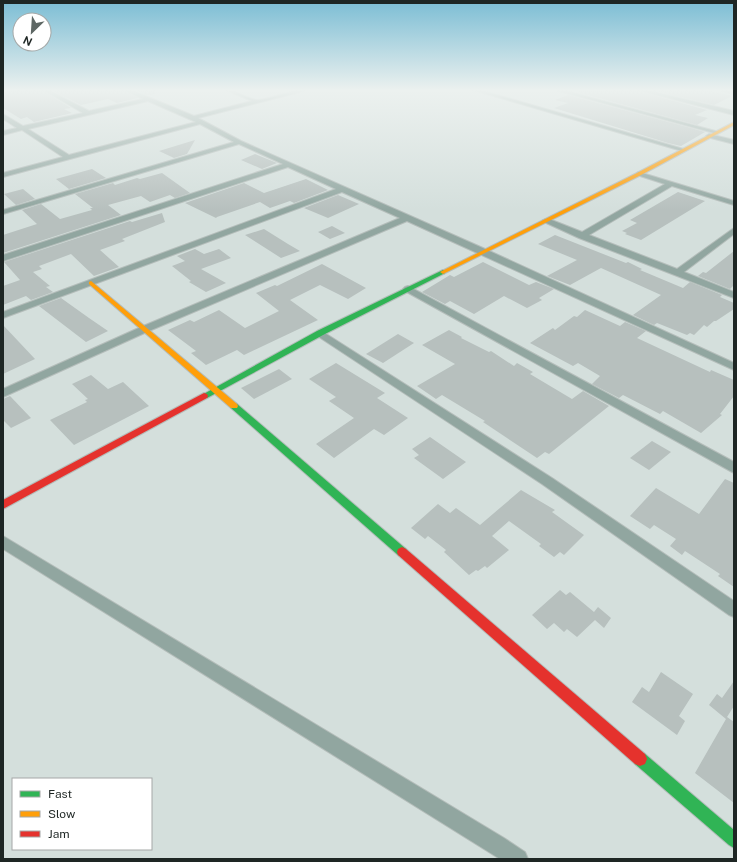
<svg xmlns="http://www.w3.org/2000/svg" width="737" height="862" font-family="'Public Sans',sans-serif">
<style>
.building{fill:#b7c0be}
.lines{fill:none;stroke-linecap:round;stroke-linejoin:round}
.street-casing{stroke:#b4bdba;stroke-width:2}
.fast-casing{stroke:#b4bdba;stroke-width:2}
.slow-casing{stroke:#b4bdba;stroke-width:2}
.jam-casing{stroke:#b4bdba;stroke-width:2}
.street{fill:#91a6a0;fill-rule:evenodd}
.fast{fill:#30b455;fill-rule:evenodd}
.slow{fill:#ff9f0a;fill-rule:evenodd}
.jam{fill:#e5322d;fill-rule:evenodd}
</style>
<rect width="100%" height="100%" fill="#d4dfdc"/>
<g class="building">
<polygon points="15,90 42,90 71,108 64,109 72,113 34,122 27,117 21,119 3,108 3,92"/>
<polygon points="51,90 123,90 138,98 117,103 108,99 81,105"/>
<polygon points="134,90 155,90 155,94 148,95"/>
<polygon points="584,90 599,91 606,90 637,90 638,91 707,110 695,115 708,118 697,125 577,92"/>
<polygon points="651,90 707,90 732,96 714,105"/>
<polygon points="568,95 691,128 705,132 681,146 668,143 554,108 568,103 555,100"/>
<polygon points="195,140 187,154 174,158 159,151"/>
<polygon points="255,154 277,163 262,169 241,160"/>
<polygon points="92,169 106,178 69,189 56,179"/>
<polygon points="162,173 190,193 175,198 170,195 150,202 141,196 108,205 121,215 3,253 3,235 37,224 22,210 41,204 60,219 92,210 90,208 93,208 75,194 113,183 115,185 137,178 140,179"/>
<polygon points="306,179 328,190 294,203 290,201 270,208 260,202 217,217 216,218 185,203 244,183 264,193"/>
<polygon points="23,189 35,199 16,205 4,194"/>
<polygon points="678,192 705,201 641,240 625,234 627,233 622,231 637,223 630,220"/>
<polygon points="338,195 359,204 328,218 304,208"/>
<polygon points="162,213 165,222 122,239 125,241 100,250 119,267 94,276 71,254 39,266 42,269 33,272 50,286 46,287 53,292 31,300 26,296 3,305 3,286 20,280 4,262 130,221 132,222"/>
<polygon points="332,226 345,233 330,239 318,232"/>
<polygon points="264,229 288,244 300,251 281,258 245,235"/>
<polygon points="555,235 626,263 628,262 642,269 640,270 683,288 690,282 722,295 720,297 734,303 734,309 716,321 714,321 707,327 704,325 694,335 690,333 687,335 657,323 654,325 633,315 661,295 601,268 570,285 547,276 577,260 538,244"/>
<polygon points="195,249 204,254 219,249 231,258 201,269 226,283 206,292 189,282 191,281 172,266 185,261 177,256"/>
<polygon points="734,251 734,285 730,289 698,276 703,272 706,273"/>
<polygon points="483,262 529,285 536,282 554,289 539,298 542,300 527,308 504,296 474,314 450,301 445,304 422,292 450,275 454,277"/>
<polygon points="322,264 366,288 348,299 320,285 290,300 318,320 244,355 237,350 206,365 191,353 196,351 168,330 190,320 194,322 219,310 245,328 279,311 256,293 275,285 277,286"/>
<polygon points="61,298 89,318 108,331 86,342 39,306"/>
<polygon points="585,310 620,326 625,322 646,331 637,338 710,372 711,370 734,380 734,396 720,414 722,415 701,433 663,411 660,414 623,395 619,398 592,384 600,376 578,363 573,366 530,343 553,328 555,330 574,316 577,317"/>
<polygon points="3,325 35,359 3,374"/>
<polygon points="449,330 462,337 461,338 489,352 491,351 514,366 517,363 533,372 530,374 572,399 583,391 609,406 549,454 545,452 537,458 483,422 485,421 442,395 436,399 417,386 455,364 422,345"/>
<polygon points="398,334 414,343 383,363 366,354"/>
<polygon points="336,363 385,393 377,398 408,418 384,435 374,429 334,458 316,444 354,418 329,401 336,397 309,379"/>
<polygon points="279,369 292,379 254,399 241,388"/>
<polygon points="91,375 108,389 123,382 149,406 74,445 50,420 87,402 85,400 88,399 72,384"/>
<polygon points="10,396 31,418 11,428 3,420 3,399"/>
<polygon points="430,437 466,462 443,479 414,458 419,455 412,449"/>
<polygon points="652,441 671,452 649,470 630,458"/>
<polygon points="725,479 734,483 734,587 718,576 720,574 685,551 682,555 670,546 676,539 654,525 650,529 630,516 656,488 699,514"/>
<polygon points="521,490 555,510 552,512 584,535 564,555 560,552 554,557 539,546 541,544 509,521 492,536 509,550 487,568 485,566 478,571 476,570 469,575 444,552 446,550 428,536 425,539 411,528 438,504 450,513 456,508 480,525"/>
<polygon points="560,590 566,595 570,592 594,612 598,607 611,618 604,628 595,620 577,637 567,629 564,632 554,623 547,629 532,615"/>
<polygon points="661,672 693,694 679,716 685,721 677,735 632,702 642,687 649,692"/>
<polygon points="734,681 734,706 727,717 734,722 734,803 695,773 726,719 709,705 717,694 722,698"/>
</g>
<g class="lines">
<g class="street-casing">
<g id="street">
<path d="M43,90H48L89,111L143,99L124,90H131L194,116L252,101L226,90C237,90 248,100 258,100C273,99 289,90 304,90V91L198,118L241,141L485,249L734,363V370L407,221L149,331L3,397V389L141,327L400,218L342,192L3,318V312L336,189L288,167L3,261V255L283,164L239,144L3,214V210L234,142L200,124L3,177V173L63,157L22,130L3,135V131L17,128L3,119V114L23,126L83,113ZM148,101L196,122L69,155L28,129Z"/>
<polygon points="473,90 480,90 687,150 682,151"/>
<polygon points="555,90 563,90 719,132 714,133"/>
<polygon points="638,90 646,90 734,111 734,115"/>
<polygon points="720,90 734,90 734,94 721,91"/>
<polygon points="709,134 734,140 734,144 707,137 706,136"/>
<polygon points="639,172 734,201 734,205 672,186 589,235 677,269 734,228 734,234 684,272 734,292 734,298 579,238 542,221 546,219 549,219 582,232 665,184 637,175 637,173"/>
<polygon points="408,286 734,462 734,473 405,291 403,289 405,287"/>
<polygon points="320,330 552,478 734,601 734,617 729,615 542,484 316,335 315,333"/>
<polygon points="3,536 504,838 525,852 528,859 500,859 3,549"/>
</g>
</g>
<g class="fast-casing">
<g id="fast">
<polygon points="443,270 445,271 445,273 323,335 207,398 201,398 200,396 317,331"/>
<polygon points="234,403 237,404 406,549 407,552 406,555 402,557 398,555 231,408 230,406 231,404"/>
<polygon points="640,752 645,754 734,830 734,848 729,845 635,764 633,759 635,754"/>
</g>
</g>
<g class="slow-casing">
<g id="slow">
<polygon points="734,122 734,125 641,175 443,274 440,272 637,173"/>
<polygon points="91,281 237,404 238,406 237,408 231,408 89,284 89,282"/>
</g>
</g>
<g class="jam-casing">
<g id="jam">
<polygon points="204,393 207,394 208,396 207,398 3,509 3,500"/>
<polygon points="402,547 406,549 645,754 647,759 645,764 640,766 635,764 398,555 397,552 398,549"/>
</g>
</g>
<use href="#street" class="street"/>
<use href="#fast" class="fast"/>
<use href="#slow" class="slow"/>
<use href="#jam" class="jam"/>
</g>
<linearGradient id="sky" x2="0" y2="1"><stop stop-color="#7bbdd4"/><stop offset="0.43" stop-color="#ecf1ef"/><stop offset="1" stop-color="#ecf1ef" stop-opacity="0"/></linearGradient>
<rect width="737" height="210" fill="url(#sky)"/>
<rect width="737" height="862" fill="none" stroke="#1e2624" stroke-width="8"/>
<rect x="12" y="778" width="140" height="72" fill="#ffffff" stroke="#a5a8a7"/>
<rect x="20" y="791" width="20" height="6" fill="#30b455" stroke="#a5a8a7"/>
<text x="48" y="798" font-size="12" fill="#1e2624">Fast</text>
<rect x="20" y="811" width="20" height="6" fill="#ff9f0a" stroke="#a5a8a7"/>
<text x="48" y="818" font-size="12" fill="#1e2624">Slow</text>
<rect x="20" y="831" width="20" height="6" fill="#e5322d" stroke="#a5a8a7"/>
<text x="48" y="838" font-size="12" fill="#1e2624">Jam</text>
<g transform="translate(32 32) rotate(205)"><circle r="19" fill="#ffffff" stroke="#a5a8a7"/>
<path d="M0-3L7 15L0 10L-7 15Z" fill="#5e6764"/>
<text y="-6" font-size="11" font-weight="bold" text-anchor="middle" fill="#1e2624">N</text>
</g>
</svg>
